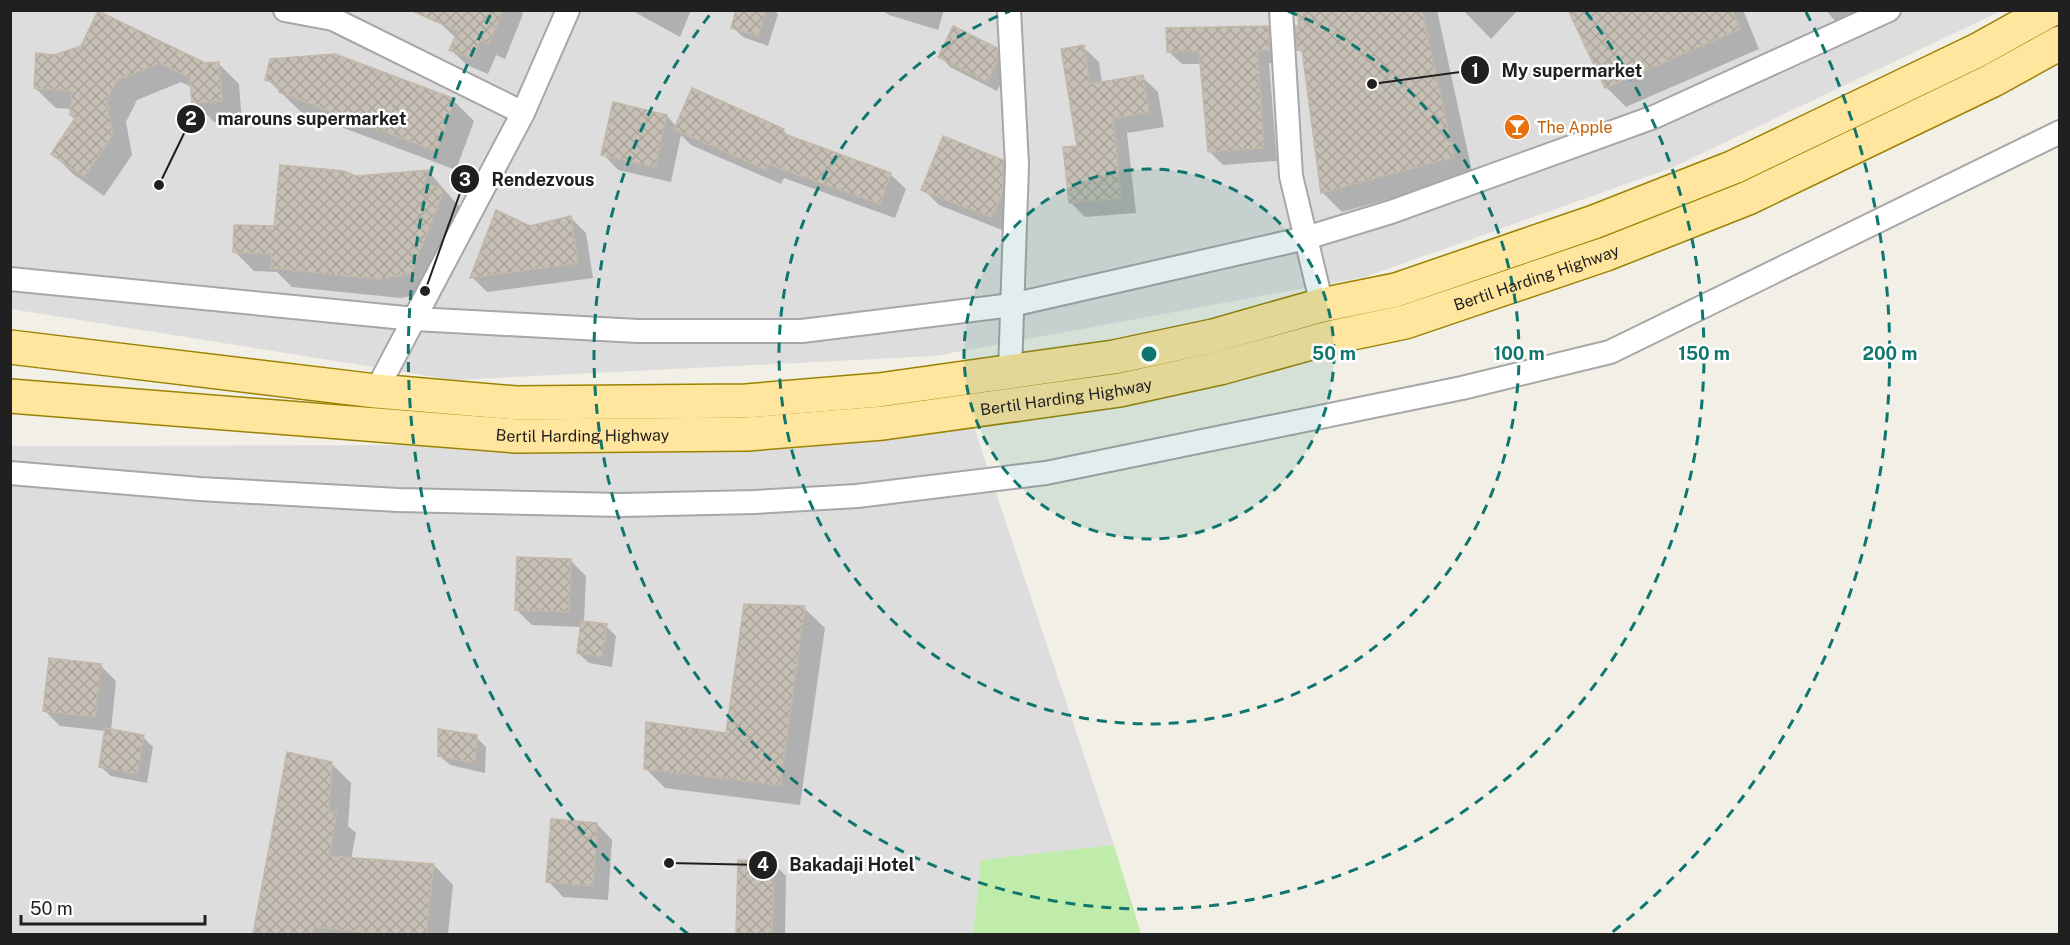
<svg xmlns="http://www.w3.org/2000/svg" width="2070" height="945" font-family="'Public Sans',sans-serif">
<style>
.residential{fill:#dedddd}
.grass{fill:#c0ecab}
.shadow{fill:#0003}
.building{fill:url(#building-cross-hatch);stroke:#c3b8a8;stroke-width:1.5}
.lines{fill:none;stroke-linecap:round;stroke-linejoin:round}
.minor-casing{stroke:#a7a7a7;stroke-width:26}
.primary-casing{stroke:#9c8200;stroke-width:36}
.minor{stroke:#fff;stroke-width:22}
.primary{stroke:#ffe59d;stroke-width:33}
.ring{fill:none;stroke:#0f766e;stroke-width:3;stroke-dasharray:10 8}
.labels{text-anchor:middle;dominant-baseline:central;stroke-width:5;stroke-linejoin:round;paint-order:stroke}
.food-label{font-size:16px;fill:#c56008;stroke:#fff;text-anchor:start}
.street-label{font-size:16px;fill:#202020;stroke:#fff}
.centre{fill:#0f766e;stroke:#fff;stroke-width:3}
.ring-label{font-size:18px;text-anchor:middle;font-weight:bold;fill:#0f766e;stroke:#fff;stroke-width:5;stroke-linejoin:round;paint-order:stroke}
.leader{fill:none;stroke:#202020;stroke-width:2}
.callout-dot{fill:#202020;stroke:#fff;stroke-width:2}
.mark-label{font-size:18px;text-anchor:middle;font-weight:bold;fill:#fff}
.callout-label{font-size:18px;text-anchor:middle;font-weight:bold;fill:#202020;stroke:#fff;stroke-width:5;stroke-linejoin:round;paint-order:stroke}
</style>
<defs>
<pattern id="building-cross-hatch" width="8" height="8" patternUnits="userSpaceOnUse" patternTransform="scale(1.5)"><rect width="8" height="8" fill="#c6bfb5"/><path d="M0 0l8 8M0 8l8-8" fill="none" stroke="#aaa49b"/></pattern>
</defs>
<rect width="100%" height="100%" fill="#f1efe6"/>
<g class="residential">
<polygon points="10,11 2001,11 1671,168 1365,277 935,356 454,380 11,309"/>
<polygon points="972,421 1114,845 981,861 973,934 11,934 10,446 440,445"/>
</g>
<polygon class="grass" points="1114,845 1141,934 973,934 981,860"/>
<g class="shadow">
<polygon points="444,10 519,10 523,14 505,59 496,55 488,74 467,65 451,50 456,38 439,22"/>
<polygon points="631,10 691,10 680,37"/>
<polygon points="738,10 774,10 778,14 768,46 743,37 732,27"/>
<polygon points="882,10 944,10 938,30 889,15"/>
<polygon points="1299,10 1437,10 1473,176 1342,212 1322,192 1305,55 1298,49 1301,27"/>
<polygon points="1463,10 1518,10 1491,39"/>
<polygon points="1570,10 1743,10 1759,49 1626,107 1606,87"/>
<polygon points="1826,10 1887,10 1843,31"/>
<polygon points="1268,27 1281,41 1283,63 1269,63 1277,161 1223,165 1210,152 1202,64 1182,64 1168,51"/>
<polygon points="1083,47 1099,62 1102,83 1142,77 1158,92 1164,127 1127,133 1136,213 1085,217 1070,202 1079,147"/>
<polygon points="997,49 1007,60 1008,70 997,91 950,67 940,56"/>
<polygon points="38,55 219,64 239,84 242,121 214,122 194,102 193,88 181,82 137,100 126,122 132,155 104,196 73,174 53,154 76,119 72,115 72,109 56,108 35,88"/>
<polygon points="267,79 454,101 474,121 456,170 301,112"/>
<polygon points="667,116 677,127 783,130 790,137 890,174 906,189 895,218 784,178 781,184 691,145 681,135 671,182 618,170 603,154"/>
<polygon points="1002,161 1018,177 1007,232 939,205 923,189"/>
<polygon points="428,171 463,211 431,292 401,298 292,287 277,272 254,271 235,252 356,177"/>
<polygon points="571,218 586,233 593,278 487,292 472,277 529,227"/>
<polygon points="570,560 586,576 584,622 606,626 616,636 612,667 589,663 578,653 582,627 532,625 517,610"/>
<polygon points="804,608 825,628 800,805 665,788 645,768 728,735"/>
<polygon points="100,665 116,681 111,731 143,737 153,747 147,783 111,776 100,766 106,731 60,726 45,711"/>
<polygon points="476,737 486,747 485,773 450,765 439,755"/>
<polygon points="288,754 331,763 351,783 348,826 356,833 351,859 434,865 453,885 448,934 255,934"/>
<polygon points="597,824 612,840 608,900 563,897 548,881"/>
<polygon points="739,862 773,863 786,876 785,934 737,934"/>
</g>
<g class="building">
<polygon points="410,10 503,10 489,44 480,40 473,59 449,50 458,31"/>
<polygon points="736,10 766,10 758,36 731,28"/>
<polygon points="1297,10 1422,10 1454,157 1321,193 1302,50 1297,50 1295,26 1299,26"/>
<polygon points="1568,10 1732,10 1740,29 1605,88"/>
<polygon points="98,11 205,63 219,62 222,101 192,103 190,78 160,63 117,80 106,101 113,134 84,177 51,154 75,118 70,115 72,91 34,88 36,53 54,55 81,46"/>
<polygon points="953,26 997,48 998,59 987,82 938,57"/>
<polygon points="1268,26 1270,50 1257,50 1264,148 1208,152 1199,51 1167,52 1166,28"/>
<polygon points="1084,45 1090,84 1143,75 1149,112 1113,118 1121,198 1069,203 1063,147 1077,146 1061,49"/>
<polygon points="335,54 455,99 436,151 279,92 278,83 265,80 270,59"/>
<polygon points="692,88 784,129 782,133 891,173 880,204 768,164 766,170 674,129"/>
<polygon points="613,102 667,115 655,167 601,155"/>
<polygon points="943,136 1003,160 1003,189 992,218 921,190"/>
<polygon points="280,165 344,171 356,176 429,170 425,182 444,190 411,273 380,279 271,268 272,254 233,252 234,225 274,226"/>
<polygon points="496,210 530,226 571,216 578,263 470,278"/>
<polygon points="517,557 571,559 569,612 515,610"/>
<polygon points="744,604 805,606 780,785 644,769 646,722 726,733"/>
<polygon points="581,621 607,624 602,657 577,653"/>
<polygon points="49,658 101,664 95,717 43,711"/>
<polygon points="105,728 144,735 137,774 99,767"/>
<polygon points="438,729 477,735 475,763 438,756"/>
<polygon points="287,752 332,762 329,813 337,812 329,856 434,864 426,934 382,934 314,927 313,934 253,934"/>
<polygon points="551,819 597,823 593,886 546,882"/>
<polygon points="738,860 774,862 772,934 736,934"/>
</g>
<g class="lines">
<g class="minor-casing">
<g id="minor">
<polyline points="285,10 333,19 523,113"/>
<polyline points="1009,10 1017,165 1010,372"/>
<polyline points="1281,10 1291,176 1322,305"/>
<polyline points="10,279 415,319 638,331 802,331 1012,305 1306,238 1391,212 1654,117 1889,10"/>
<polyline points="376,391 523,113 568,10"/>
<polyline points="10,473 200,489 398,500 621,505 754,502 857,496 1046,473 1462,388 1610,352 2060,132"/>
</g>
</g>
<g class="primary-casing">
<g id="primary">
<polyline points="10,347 376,391 516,403 746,401 879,390 1114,357 1213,336 1322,305 1396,290 1594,222 1734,167 1978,50 2050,10"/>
<path id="s1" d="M10,396L516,436L747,434L883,423L1120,390L1220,368L1329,338L1405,322L1606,254L1748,198L1993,80L2060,43"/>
</g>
</g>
<use href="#minor" class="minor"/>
<use href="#primary" class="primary"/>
</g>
<circle cx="1149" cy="354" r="185" fill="#0f766e" fill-opacity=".12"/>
<g class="ring">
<circle cx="1149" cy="354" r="185"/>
<path d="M1288 11A370 370 0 1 1 1010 11"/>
<path d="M1586 12A555 555 0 1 1 712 12"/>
<path d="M688 934A741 741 0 0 1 492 12M1806 12A741 741 0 0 1 1610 934"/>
</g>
<defs>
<g id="bar-disc" transform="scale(1.35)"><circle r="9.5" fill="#e8710a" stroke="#fff"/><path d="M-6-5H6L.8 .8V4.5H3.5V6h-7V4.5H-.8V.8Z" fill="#fff"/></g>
</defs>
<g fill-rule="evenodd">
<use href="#bar-disc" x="1517" y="127"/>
</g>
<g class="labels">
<g class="food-label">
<text x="1537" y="127">The Apple</text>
</g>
<g class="street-label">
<text stroke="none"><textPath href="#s1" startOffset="1546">Bertil Harding Highway</textPath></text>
<text stroke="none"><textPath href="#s1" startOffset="1060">Bertil Harding Highway</textPath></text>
<text stroke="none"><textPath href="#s1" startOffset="574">Bertil Harding Highway</textPath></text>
</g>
</g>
<circle cx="1149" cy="354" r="9" class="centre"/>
<g class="ring-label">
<text x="1334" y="360">50 m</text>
<text x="1519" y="360">100 m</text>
<text x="1704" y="360">150 m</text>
<text x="1890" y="360">200 m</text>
</g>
<path class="leader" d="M1372 84L1475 70M159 185L191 119M425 291L465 179M669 863L763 865"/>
<g class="callout-dot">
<circle cx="1372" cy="84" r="6"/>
<circle cx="159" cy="185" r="6"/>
<circle cx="425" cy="291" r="6"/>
<circle cx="669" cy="863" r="6"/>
<circle cx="1475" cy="70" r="15"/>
<circle cx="191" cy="119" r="15"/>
<circle cx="465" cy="179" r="15"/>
<circle cx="763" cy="865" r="15"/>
</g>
<g class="mark-label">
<text x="1475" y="77">1</text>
<text x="191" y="125">2</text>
<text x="465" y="186">3</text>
<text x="763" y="871">4</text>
</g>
<g class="callout-label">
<text x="1572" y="77">My supermarket</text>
<text x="312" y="125">marouns supermarket</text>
<text x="543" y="186">Rendezvous</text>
<text x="852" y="871">Bakadaji Hotel</text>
</g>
<rect width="2070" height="945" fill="none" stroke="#202020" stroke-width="24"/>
<path d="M21 915v9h184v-9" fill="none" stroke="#202020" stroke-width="3"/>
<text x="30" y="915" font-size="18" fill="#202020" stroke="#ffffff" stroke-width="4.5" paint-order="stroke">50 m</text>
</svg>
